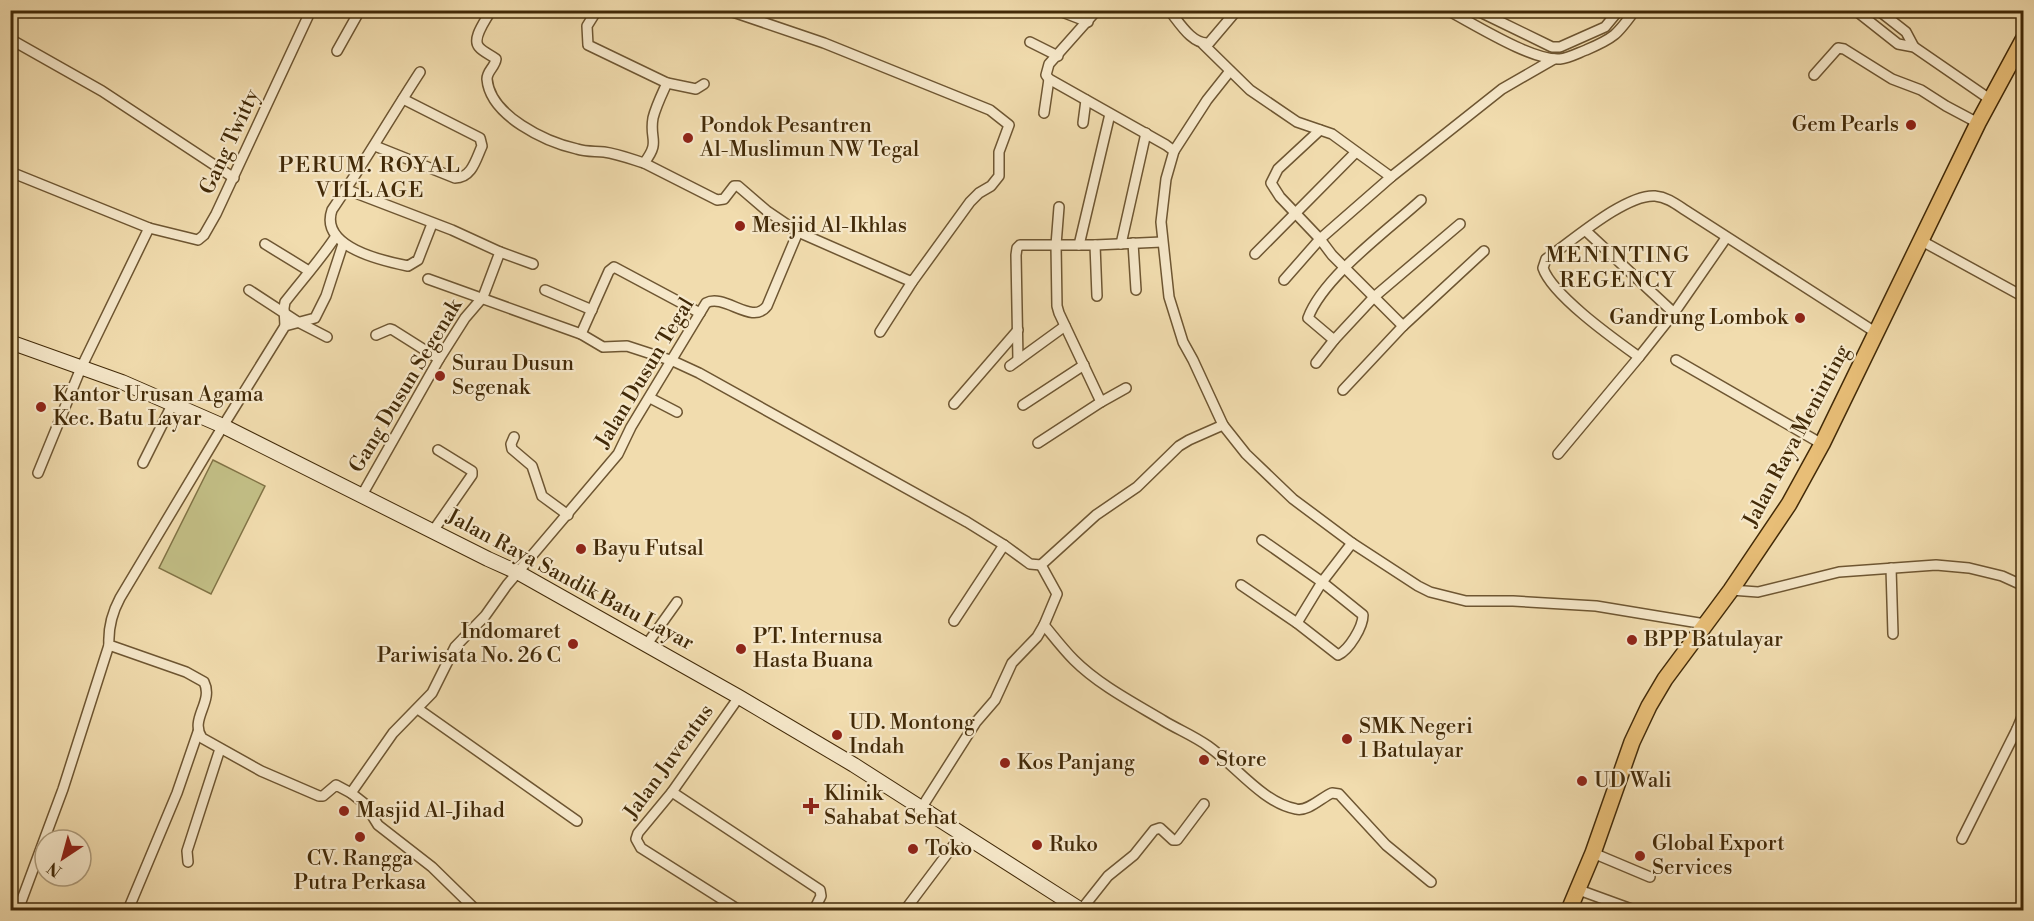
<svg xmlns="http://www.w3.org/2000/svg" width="2034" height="921" font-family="'Libre Bodoni',serif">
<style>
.green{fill:#c2be85;stroke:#827446;stroke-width:1.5}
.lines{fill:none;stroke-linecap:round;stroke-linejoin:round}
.minor-casing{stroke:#6e5632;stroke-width:12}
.secondary-casing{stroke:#422a08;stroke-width:16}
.trunk-casing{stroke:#422a08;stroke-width:18}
.minor{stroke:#f6e8ca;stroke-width:9}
.secondary{stroke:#f6e8ca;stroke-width:14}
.trunk{stroke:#e8be77;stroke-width:15}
.poi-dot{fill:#8f2418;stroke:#f6e8ca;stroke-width:2}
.labels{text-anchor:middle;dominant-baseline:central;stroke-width:4.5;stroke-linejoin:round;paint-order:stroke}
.poi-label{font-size:21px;fill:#422a08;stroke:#f6e8ca;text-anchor:start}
.street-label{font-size:21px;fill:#422a08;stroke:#f6e8ca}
.neighbourhood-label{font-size:22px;letter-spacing:1.5px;fill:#422a08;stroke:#f6e8ca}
</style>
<rect width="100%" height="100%" fill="#f1dcae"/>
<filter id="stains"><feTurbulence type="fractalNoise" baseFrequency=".00333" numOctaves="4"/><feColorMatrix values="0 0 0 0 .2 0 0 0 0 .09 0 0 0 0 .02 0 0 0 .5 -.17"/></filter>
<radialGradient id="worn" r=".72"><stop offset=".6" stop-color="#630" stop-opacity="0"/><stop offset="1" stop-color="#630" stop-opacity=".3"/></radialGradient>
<polygon class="green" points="213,460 265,486 211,594 159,568"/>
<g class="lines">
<g class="minor-casing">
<g id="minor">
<path d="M491,10C487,19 471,38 479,47C483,52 491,55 496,59C495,67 487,71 487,79C490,116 546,142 577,149C586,152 595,151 604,152C618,154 631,159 644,163"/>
<polyline points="597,10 587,26 588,45 667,83 696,89 704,84"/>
<polyline points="1057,10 1088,22"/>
<polyline points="1097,10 1049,64 1046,75 1049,79 1166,145 1174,151 1166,179 1161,222 1169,297 1183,342 1193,360 1223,425"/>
<path d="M1169,10C1179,22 1192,45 1209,43L1237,10"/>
<path d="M1447,10C1474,24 1532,61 1560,59C1569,58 1578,53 1586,50C1614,38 1617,35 1635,10"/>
<polyline points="1476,10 1552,47 1560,47 1605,27 1619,10"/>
<polyline points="1855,10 1898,44 1914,47 1991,100"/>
<polyline points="1878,10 1906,32 1914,47"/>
<polyline points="10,39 102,91 234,178"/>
<polyline points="1030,42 1058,56"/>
<polyline points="1203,44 1250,90 1297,122 1332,134 1391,177"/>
<polyline points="337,51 360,10"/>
<path d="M420,72C390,118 363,165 332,210C319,247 383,261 408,266L418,260L432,224"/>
<polyline points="1814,75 1838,48 1844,49 1892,79 1921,90 1946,106 1978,123"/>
<path d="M667,83C662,94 656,106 653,118C649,140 661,141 644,163L717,200L724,199L734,186H738L767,211L798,232L912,282L970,202L979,193L991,186L999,176V152L1009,125L990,110L824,43L727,10"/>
<polyline points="1044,113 1049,79"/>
<polyline points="1083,123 1086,100"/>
<path d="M375,146L455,178C472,178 476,159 482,146L480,138L403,99"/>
<polyline points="1174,151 1207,100 1230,71"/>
<polyline points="13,173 149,228 198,240 204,235 216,214 311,10"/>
<polyline points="345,189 452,230 500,252 483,297 465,318 439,359 362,495"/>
<path d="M1421,200C1388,230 1323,277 1308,318L1334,340L1374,297L1460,224"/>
<polyline points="1059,207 1056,245 1057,306 1059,313 1101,402 1126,388"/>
<polyline points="1586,231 1674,313"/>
<polyline points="1920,240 2024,297"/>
<polyline points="1133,243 1136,290"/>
<polyline points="265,244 309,271"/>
<path d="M343,244L326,296L315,318L285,326L223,426L120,598C112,613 108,628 109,645L186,672L204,682C214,702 189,719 202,738L261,771L319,796H323L336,785L351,793"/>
<polyline points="1121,244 1146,133"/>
<polyline points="1079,245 1110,114"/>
<polyline points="1095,245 1097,296"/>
<polyline points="500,252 533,264"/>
<polyline points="1255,254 1356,152"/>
<polyline points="428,279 581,334 603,347 627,346 673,361 699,373 967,522 1004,545 1030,564 1041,565"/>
<polyline points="1284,280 1320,239 1280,197 1271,183 1278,169 1320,130"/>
<polyline points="249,290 298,322 327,337"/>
<polyline points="545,290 592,310"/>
<path d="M285,326L284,308L285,302C302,280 321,259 336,236"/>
<polyline points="1403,326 1484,251"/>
<polyline points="880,332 912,282"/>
<polyline points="581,334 609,271 614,267 700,313"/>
<polyline points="376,335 390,329 393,330 439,359"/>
<path d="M1639,357C1614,339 1552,295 1543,268L1546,259C1571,242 1625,194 1655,196C1667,197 1676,204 1685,210L1875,332"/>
<polyline points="1018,360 1016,255 1017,248 1020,245 1095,245 1162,242"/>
<polyline points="1676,360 1822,444"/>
<polyline points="1316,363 1334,340"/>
<polyline points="1010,366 1065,326"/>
<polyline points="1343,390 1403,326 1332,255 1320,239 1391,177 1502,89 1554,59"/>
<polyline points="650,398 677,412"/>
<polyline points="954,404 1018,330"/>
<polyline points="1023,405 1084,365"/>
<polyline points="514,437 511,444 512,449 532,466 542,496 568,515"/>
<polyline points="1038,443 1101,402"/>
<polyline points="1558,454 1639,357 1674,313 1726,238"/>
<polyline points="143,463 173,403"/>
<polyline points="38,473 81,368 149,228"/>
<polyline points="433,531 472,475 472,471 438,450"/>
<polyline points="1262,540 1322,582 1297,623"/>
<polyline points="1891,568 1893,634"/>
<path d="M1241,585L1297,623L1338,655C1349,650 1363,627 1363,615L1322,582L1352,543"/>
<polyline points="1731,590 1758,592 1839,572 1936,565 1969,568 2002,576 2024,586"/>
<polyline points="954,621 1004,545"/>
<path d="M1044,625C1054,637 1063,649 1074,660C1099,685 1134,703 1164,721C1179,730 1194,736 1208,746C1235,765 1263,803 1296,809C1308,812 1322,797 1332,793L1339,794L1386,845L1431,882"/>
<polyline points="647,644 677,602"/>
<polyline points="739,697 672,792 638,833 636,839 641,848 739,910"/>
<polyline points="418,709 577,821"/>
<polyline points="2024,712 2017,729 2024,744"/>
<polyline points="672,792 820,890 821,896 814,910"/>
<polyline points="922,807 976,722 995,700 1012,663 1037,637 1044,625 1057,594 1041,565 1096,515 1137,487 1179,446 1189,440 1223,425 1246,454 1293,499 1352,543 1418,586 1430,592 1466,601 1513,601 1596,606 1705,624"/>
<polyline points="1962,839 2017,729"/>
<polyline points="1593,853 1650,877"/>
<polyline points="188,862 187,851 220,749"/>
<polyline points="1579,890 1634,910"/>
<polyline points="18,910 63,789 109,645"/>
<polyline points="128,910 177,793 198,732"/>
<path d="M476,910L432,867L378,825L365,804L351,793L393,733L432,693L455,647L485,616L507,585L618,454L631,427L706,303C725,293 752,326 767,306L798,232"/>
<polyline points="905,910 962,834"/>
<polyline points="1081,910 1108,876 1134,855 1154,830 1160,828 1173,840 1177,840 1204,804"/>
</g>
</g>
<g class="secondary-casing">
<polyline id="secondary" points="10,342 122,382 223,426 488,559 519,573 739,697 854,765 1081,910"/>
</g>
<g class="trunk-casing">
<polyline id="trunk" points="1569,910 1593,853 1632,742 1649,706 1665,679 1731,590 1789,504 1822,444 1978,123 2024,38"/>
</g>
<use href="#minor" class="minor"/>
<use href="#secondary" class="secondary"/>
<use href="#trunk" class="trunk"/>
</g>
<g class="poi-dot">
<circle cx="1911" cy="125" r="6"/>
<circle cx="688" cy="138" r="6"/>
<circle cx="740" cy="226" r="6"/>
<circle cx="1800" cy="318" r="6"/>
<circle cx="440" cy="376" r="6"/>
<circle cx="41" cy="407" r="6"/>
<circle cx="581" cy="549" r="6"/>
<circle cx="1632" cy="640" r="6"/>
<circle cx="573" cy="644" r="6"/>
<circle cx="741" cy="649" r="6"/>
<circle cx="837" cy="735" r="6"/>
<circle cx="1347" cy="739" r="6"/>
<circle cx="1204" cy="760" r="6"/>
<circle cx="1005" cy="763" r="6"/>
<circle cx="1582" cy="781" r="6"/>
<path d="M808 797h6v6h6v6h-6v6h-6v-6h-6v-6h6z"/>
<circle cx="344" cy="811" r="6"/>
<circle cx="360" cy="837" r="6"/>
<circle cx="1037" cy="845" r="6"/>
<circle cx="913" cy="849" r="6"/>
<circle cx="1640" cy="856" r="6"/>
</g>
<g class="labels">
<g class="poi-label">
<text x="1899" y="125" text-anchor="end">Gem Pearls</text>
<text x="700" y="126">Pondok Pesantren<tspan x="700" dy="24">Al-Muslimun NW Tegal</tspan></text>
<text x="752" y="226">Mesjid Al-Ikhlas</text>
<text x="1788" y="318" text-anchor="end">Gandrung Lombok</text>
<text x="452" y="364">Surau Dusun<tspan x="452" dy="24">Segenak</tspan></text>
<text x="53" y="395">Kantor Urusan Agama<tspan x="53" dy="24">Kec. Batu Layar</tspan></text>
<text x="593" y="549">Bayu Futsal</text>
<text x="561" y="632" text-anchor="end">Indomaret<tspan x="561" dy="24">Pariwisata No. 26 C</tspan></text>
<text x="753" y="637">PT. Internusa<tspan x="753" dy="24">Hasta Buana</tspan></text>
<text x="1644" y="640">BPP Batulayar</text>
<text x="849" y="723">UD. Montong<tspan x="849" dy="24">Indah</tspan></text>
<text x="1359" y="727">SMK Negeri<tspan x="1359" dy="24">1 Batulayar</tspan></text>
<text x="1216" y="760">Store</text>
<text x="1017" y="763">Kos Panjang</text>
<text x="1594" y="781">UD Wali</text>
<text x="824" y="794">Klinik<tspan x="824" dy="24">Sahabat Sehat</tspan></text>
<text x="356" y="811">Masjid Al-Jihad</text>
<text x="1652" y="844">Global Export<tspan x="1652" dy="24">Services</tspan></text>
<text x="1049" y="845">Ruko</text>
<text x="925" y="849">Toko</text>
<text x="360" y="859" text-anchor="middle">CV. Rangga<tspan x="360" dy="24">Putra Perkasa</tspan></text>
</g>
<g class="street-label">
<text transform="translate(230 142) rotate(-65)">Gang Twitty</text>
<text transform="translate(645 373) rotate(-59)">Jalan Dusun Tegal</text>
<text transform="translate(406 386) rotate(-59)">Gang Dusun Segenak</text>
<text transform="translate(1797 436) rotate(-62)">Jalan Raya Meninting</text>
<text transform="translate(570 580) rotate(28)">Jalan Raya Sandik Batu Layar</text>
<text transform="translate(669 762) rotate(-54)">Jalan Juventus</text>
</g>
<g class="neighbourhood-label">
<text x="370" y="165">PERUM. ROYAL<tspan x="370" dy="25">VILLAGE</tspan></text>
<text x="1618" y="255">MENINTING<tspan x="1618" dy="25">REGENCY</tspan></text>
</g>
</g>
<rect width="2034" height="921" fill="none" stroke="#f1dcae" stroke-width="36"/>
<rect x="12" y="12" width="2010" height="897" fill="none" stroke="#422a08" stroke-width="3"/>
<rect x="18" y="18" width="1998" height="885" fill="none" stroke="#422a08" stroke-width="1.5"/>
<g transform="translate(63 858) rotate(216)"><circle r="28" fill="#f6e8ca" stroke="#ae9c7c" stroke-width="1.5"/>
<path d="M0-4.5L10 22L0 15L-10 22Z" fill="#8f2418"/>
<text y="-9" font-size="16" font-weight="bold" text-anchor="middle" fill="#422a08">N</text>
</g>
<rect width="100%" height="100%" filter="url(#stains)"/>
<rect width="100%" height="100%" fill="url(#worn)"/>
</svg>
